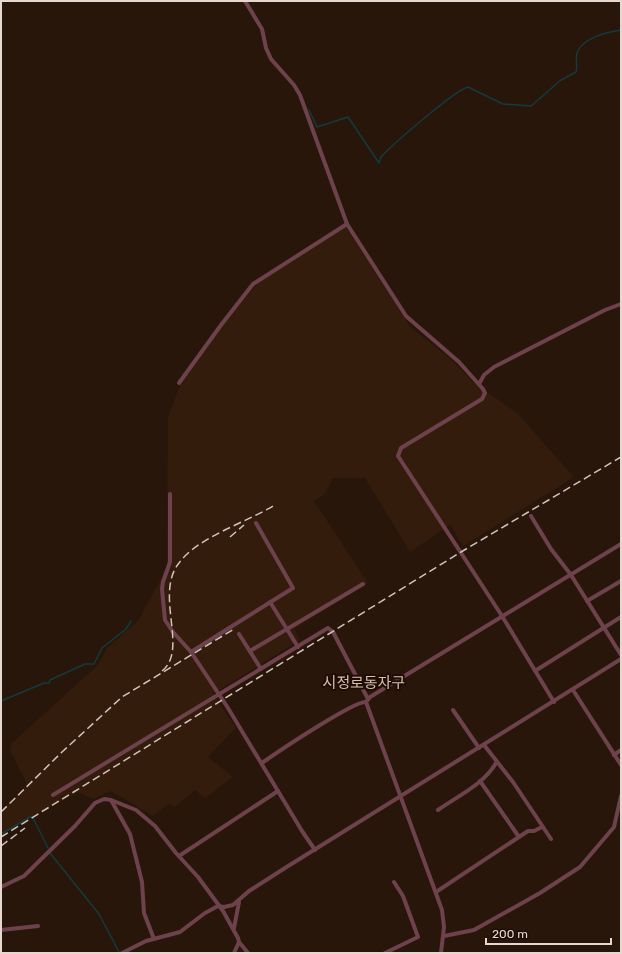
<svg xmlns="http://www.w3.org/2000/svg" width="622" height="954" font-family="Rubik,'Noto Sans KR',sans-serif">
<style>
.built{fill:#341c0d}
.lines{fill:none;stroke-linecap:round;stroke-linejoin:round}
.stream{stroke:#133a3f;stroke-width:1.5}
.minor{stroke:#6d424c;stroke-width:4}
.rail{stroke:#d2c4bd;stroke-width:1.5;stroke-dasharray:8 4;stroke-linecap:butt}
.labels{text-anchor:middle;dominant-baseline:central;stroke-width:4;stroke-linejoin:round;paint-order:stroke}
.quarter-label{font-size:15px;fill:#d8bfb0;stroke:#1e0d04}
</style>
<rect width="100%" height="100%" fill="#28160b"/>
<polygon class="built" points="346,227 411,328 450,358 474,383 517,413 574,477 463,546 450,525 410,552 365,478 333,478 325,494 314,501 368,583 294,629 300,640 213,694 236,728 208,757 233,777 205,798 195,790 175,807 169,803 153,816 111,791 93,799 78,792 1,834 1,812 27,784 10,750 12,743 98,665 107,648 138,621 160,581 167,566 168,417 180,385 220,329 258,282"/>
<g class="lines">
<g class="stream">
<path d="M309,110L317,127L348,117L379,163L381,157C393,144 455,90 468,87L503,104L531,106L561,80L576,72C578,66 575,59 577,53C582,38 607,32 621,30"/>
<polyline points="1,701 44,683 49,683 50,680 85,664 94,664 102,648 126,629 131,621"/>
<polyline points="1,834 32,816 48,848"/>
<polyline points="50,853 99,914 119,952"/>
</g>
<g class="minor">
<polyline points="245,1 262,29 266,48 271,59 294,85 300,95 347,224 406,316 459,362 483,389 485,393 482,399 401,448 398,456 502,616 554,702"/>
<polyline points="179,383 221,325 253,284 347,224"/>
<polyline points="479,384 484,375 494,367 605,310 621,304"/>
<polyline points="170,494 170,562 163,582 162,589 165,620 173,632 191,652 228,708 302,831 315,850"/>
<polyline points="531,516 551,549 571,575 621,655"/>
<polyline points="587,601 621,581"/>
<polyline points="270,602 298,647"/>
<polyline points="239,634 261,669"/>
<polyline points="250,651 363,584"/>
<polyline points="191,652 293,588 256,523"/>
<polyline points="535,671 621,617"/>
<polyline points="573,690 621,765"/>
<polyline points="453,710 479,748"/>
<polyline points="484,745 513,782 551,839"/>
<polyline points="614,755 621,750"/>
<path d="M262,763C276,753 355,700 366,702"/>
<polyline points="480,781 519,837"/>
<polyline points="53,795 328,628 333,632 368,699"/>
<polyline points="111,800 130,834 142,882 144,913 154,939"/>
<path d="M438,810C458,796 484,784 496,763"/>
<polyline points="179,856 278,791"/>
<polyline points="1,887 24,876 75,826 95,803 104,799 111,800 136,810 155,826 176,853 198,877 223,911 238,938 239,942 234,953"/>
<polyline points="436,892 528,831 534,831 542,827"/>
<polyline points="234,928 239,902"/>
<polyline points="1,930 38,926"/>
<polyline points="444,936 474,930 540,893 580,867 614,827 621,796"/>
<polyline points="239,942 248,953"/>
<polyline points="122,953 146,941 180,932 205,913 218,906 224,907 233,905 249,891 285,868 621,659"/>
<polyline points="385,953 418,937 403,896 394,882"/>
<polyline points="441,953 444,927 442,910 366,702 370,697 621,544"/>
</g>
<g class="rail">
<polyline points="230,537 244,525"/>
<path d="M162,671C189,650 154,594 179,563C198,537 245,523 273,506"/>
<polyline points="1,812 62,752 122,697 234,629"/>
<polyline points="1,837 461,552 621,457"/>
<polyline points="1,846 25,828"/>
</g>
</g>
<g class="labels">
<g class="quarter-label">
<text x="364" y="683">시정로동자구</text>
</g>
</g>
<rect width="622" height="954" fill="none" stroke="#e5d8d1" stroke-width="4"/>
<path d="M486 938v6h125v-6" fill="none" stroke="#e5d8d1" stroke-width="2"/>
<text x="492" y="938" font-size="12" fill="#e5d8d1" stroke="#1e0d04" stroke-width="3" paint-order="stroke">200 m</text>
</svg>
